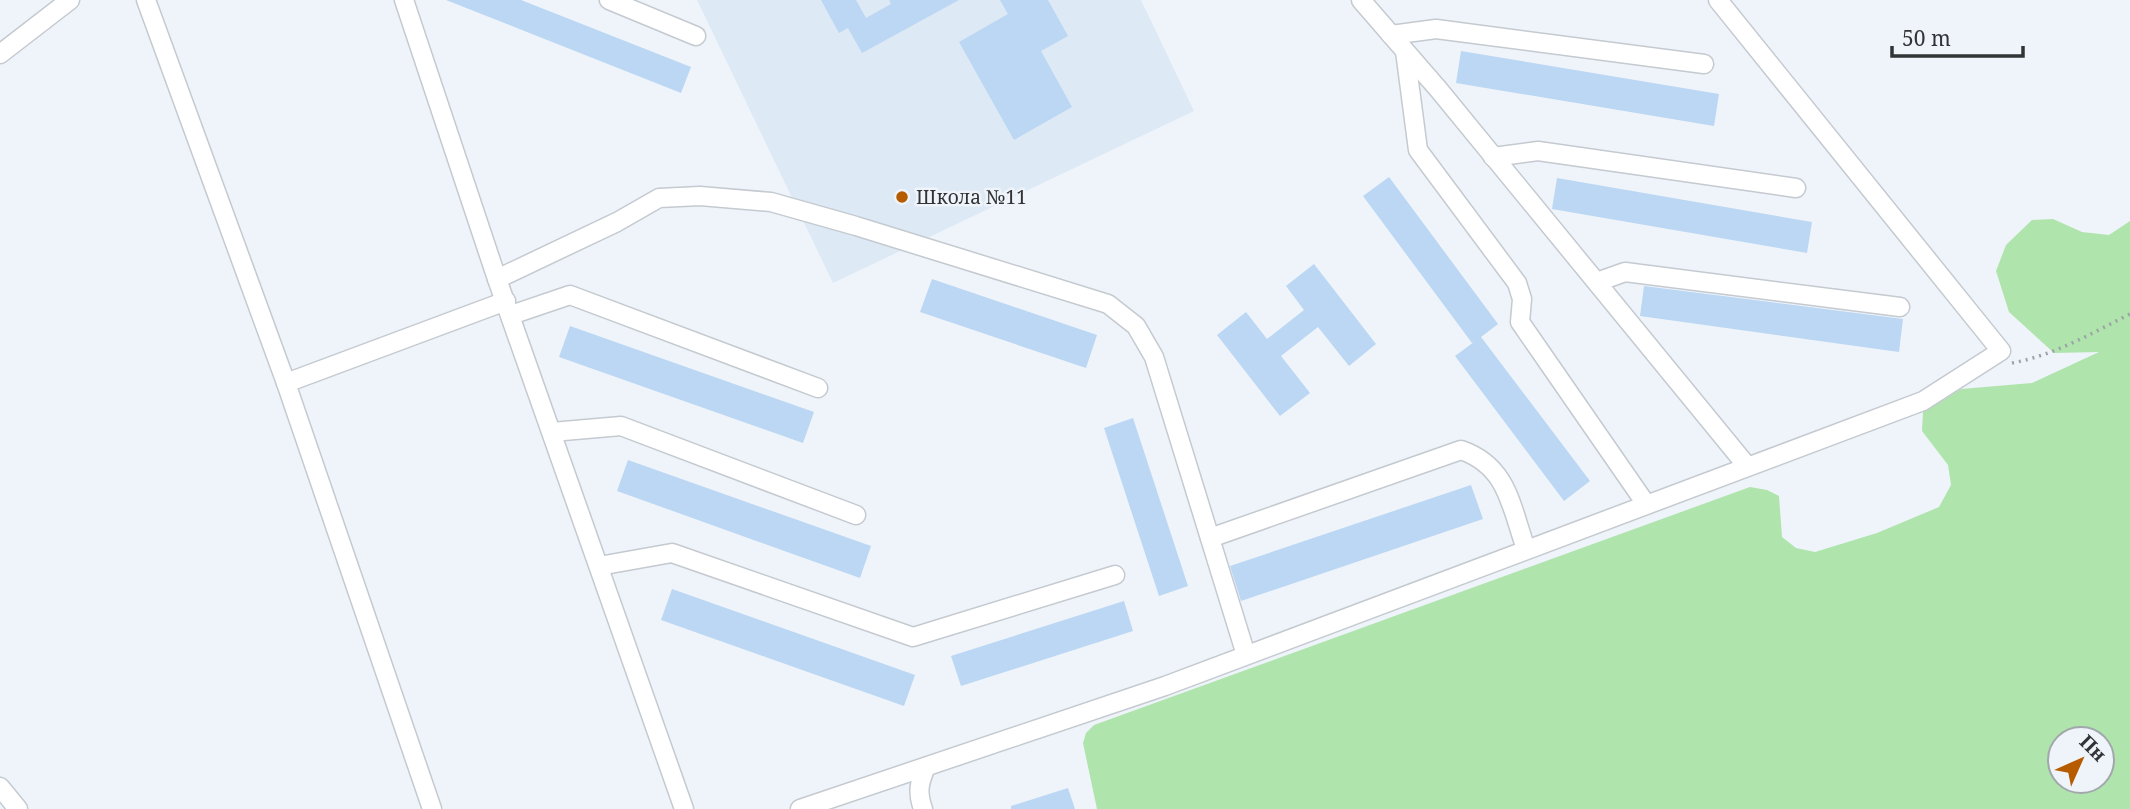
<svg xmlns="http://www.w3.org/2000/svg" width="2130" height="809" font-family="'Noto Serif',serif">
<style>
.built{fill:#dde9f5}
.green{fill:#afe4ac;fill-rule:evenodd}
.building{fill:#bbd7f3}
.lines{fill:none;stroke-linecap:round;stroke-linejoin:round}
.minor-casing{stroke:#c4cad0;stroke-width:21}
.path{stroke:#9da2a6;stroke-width:3.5;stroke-dasharray:2 5;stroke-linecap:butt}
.minor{stroke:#fff;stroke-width:18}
.poi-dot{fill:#b65b00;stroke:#eef4fa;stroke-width:2.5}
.labels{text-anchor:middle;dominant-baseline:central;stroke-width:5;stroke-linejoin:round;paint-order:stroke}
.poi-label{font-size:19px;fill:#313336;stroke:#eef4fa;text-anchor:start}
</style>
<rect width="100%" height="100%" fill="#eef4fa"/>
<polygon class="built" points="697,0 1141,0 1194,111 833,283"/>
<path class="green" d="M2053,219L2082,232L2109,235L2130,221V809H1097L1083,743L1086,733L1094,725L1750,487L1767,490L1779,496L1782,537L1796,548L1815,552L1877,533L1939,507L1951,485L1948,465L1922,431L1923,412L1961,389L2032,383L2099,352L2054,353L2009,312L1996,271L2006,245L2032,220ZM2060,739H2102V781H2060Z"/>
<g class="building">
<polygon points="446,0 521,0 691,67 681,93"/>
<polygon points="821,0 856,0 866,18 891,4 889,0 959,0 862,53 848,28 839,33"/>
<polygon points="1000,0 1048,0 1068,36 1041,51 1072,107 1014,140 959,42 1008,14"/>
<polygon points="1461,51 1719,94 1714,126 1456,83"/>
<polygon points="1389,177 1498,324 1481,337 1590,481 1564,501 1455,356 1474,342 1472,343 1363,196"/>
<polygon points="1557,178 1812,222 1807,253 1552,209"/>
<polygon points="1314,264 1376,344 1349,366 1318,327 1281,356 1310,393 1280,416 1217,335 1246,312 1267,339 1304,310 1286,286"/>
<polygon points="932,279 1097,335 1086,368 920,312"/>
<polygon points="1644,286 1903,319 1899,352 1640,316"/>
<polygon points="570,326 814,412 803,443 559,357"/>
<polygon points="1133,418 1188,586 1159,596 1104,428"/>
<polygon points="628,460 871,546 860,578 617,491"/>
<polygon points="1471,485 1483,519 1241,601 1230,566"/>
<polygon points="672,589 915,675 904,706 661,620"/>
<polygon points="1124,601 1133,631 961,686 951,656"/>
<polygon points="1068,788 1075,809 1011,809 1011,806"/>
</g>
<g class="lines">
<g class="minor-casing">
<g id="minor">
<polyline points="146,0 286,383 432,809"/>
<polyline points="404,0 497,279 684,809"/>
<polyline points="609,0 696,36"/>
<polyline points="1361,0 1439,90 1747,466"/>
<polyline points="1391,35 1436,29 1704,64"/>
<polyline points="1405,51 1418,150 1517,283 1522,299 1520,322 1646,504"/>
<polyline points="0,54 70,0"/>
<polyline points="1493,157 1538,151 1796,188"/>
<polyline points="497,279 617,222 659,198 700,196 771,202 856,226 1108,304 1136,326 1154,357 1246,655"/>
<polyline points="1597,282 1625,272 1900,307"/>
<polyline points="511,315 570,295 818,388"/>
<polyline points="286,383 506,301"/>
<polyline points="552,432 621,426 856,515"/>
<path d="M1210,538L1461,450C1508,466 1511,507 1526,549"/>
<polyline points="599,566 672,553 913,637 1115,575"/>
<polyline points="0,787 18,809"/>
<polyline points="800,809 1165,686 1923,401 2001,351 1718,0"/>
<path d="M923,809C917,792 919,783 926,767"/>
</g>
</g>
<path class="path" d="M2012,363C2055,355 2092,333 2130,314"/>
<use href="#minor" class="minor"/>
</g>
<circle class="poi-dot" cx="902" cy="197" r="7"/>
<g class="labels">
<g class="poi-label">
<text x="916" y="197">Школа №11</text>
</g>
</g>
<g transform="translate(2081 760) rotate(45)"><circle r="33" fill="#eef4fa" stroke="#a2a7ac" stroke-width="2"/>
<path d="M0-5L12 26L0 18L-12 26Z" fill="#b65b00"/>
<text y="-10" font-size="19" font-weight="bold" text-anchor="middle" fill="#313336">Пн</text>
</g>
<path d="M1892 46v10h131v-10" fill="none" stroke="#313336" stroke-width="3.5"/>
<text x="1902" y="46" font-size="21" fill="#313336" stroke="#eef4fa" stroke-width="5" paint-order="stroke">50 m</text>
</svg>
